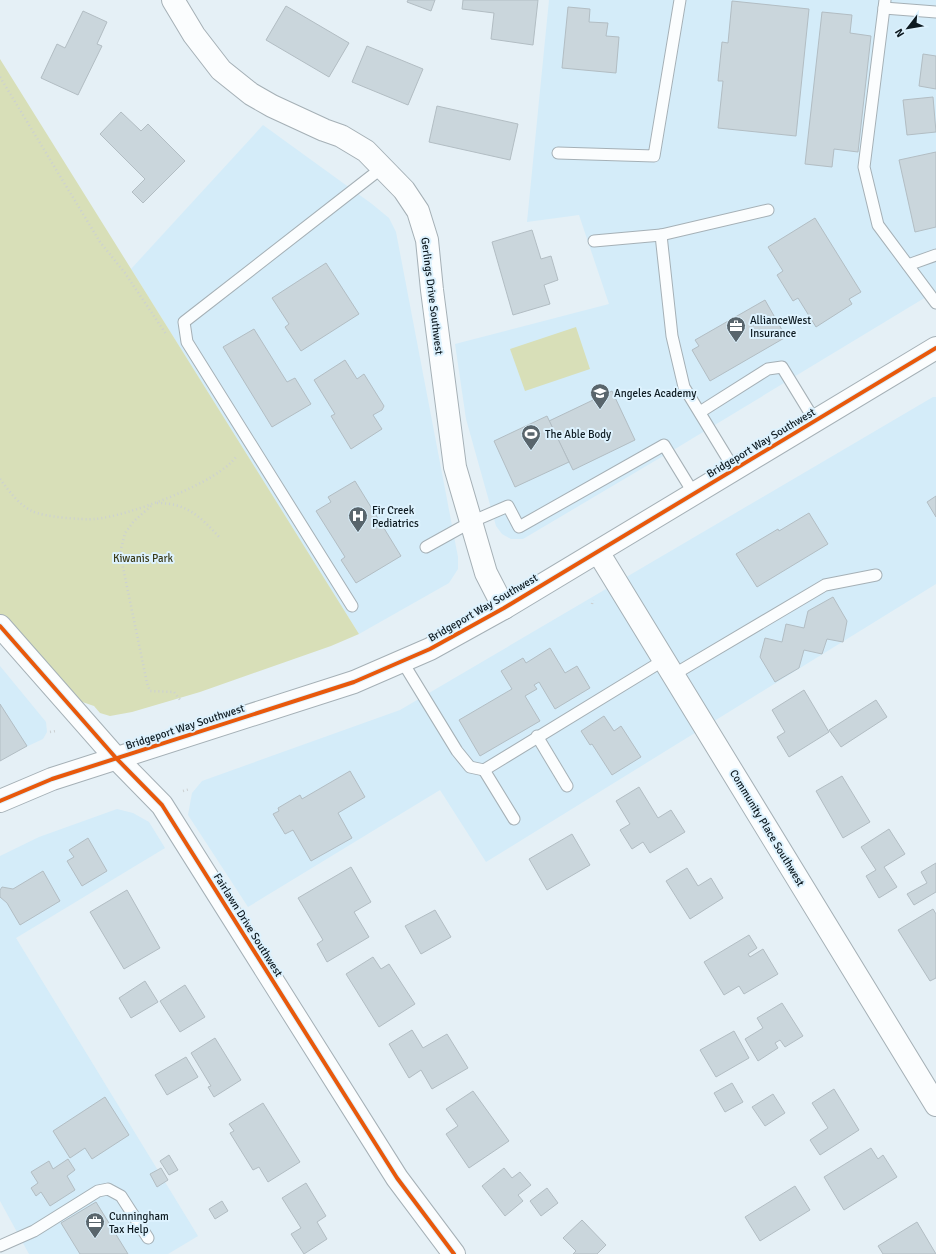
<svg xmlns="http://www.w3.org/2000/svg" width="936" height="1254" font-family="Signika,sans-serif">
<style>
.built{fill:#d4ecf9}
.green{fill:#d8dfb8}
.building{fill:#cad6dc;stroke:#b2bdc3}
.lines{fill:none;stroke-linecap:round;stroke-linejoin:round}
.service-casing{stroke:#a5b0b6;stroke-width:13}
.minor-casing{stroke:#a5b0b6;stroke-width:24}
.primary-casing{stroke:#a5b0b6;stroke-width:24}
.path{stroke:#ccd0d2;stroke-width:2.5;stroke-dasharray:1 3;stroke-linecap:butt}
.service{stroke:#fbfdfe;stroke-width:11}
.minor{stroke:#fbfdfe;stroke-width:22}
.primary{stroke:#fbfdfe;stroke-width:22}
.cycleway-casing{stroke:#ddf2fe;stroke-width:6}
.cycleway{stroke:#e8590c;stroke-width:4}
.labels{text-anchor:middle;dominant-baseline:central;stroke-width:4;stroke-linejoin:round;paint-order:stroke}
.street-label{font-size:11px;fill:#0d1a21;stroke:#ddf2fe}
.poi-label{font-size:11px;fill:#0d1a21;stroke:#ddf2fe;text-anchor:start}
.park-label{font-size:11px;fill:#3b3b19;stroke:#ddf2fe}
</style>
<rect width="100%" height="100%" fill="#e5f0f6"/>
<!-- built -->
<g class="built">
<path d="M 549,0 L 936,0 L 936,291 L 680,446 L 523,539 L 511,539 L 502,534 L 496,526 L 466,419 L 455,344 L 609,304 L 579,215 L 527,222 Z"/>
<path d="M 263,125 L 372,204 L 389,218 L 396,232 L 458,557 L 458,569 L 449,583 L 359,634 L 131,269 Z"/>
<path d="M 933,397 L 936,397 L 936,584 L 486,862 L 440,790 L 248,907 L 188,815 L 192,793 L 202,781 L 400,710 Z"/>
<path d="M 0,666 L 46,722 L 47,732 L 43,739 L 0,759 Z"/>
<path d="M 117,809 L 133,813 L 149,822 L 165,848 L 16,938 L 198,1236 L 168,1254 L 29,1254 L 0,1201 L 0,856 L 39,837 Z"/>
</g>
<!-- green -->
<g class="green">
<path d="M 0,59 L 359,634 L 331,646 L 200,692 L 132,712 L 110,716 L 100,713 L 94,706 L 62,695 L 0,626 Z"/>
<path d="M 576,327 L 590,369 L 525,391 L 510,349 Z"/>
</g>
<!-- building -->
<g class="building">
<path d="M 408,0 L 435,0 L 431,11 L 407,2 Z"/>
<path d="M 463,0 L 538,0 L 533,45 L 491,39 L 494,13 L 462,9 Z"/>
<path d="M 732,1 L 809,9 L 796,136 L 718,128 L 723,81 L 718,81 L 722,42 L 728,43 Z"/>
<path d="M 286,6 L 349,43 L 329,77 L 266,40 Z"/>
<path d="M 568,7 L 590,9 L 589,22 L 608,23 L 606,36 L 619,37 L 616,73 L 562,68 Z"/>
<path d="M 83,11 L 107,22 L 97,44 L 102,46 L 78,95 L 41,78 L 57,44 L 65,48 Z"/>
<path d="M 822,12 L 852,15 L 850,33 L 871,36 L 858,152 L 834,149 L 832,167 L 805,164 Z"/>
<path d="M 367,46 L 423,69 L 408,105 L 352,82 Z"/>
<path d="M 923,54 L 936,56 L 936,89 L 919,86 Z"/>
<path d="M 933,97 L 936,132 L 907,135 L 903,100 Z"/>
<path d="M 437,106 L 518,124 L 510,160 L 429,142 Z"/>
<path d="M 121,112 L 141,131 L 148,124 L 185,161 L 143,203 L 132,192 L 145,179 L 100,134 Z"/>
<path d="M 936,152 L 936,227 L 915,232 L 899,160 Z"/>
<path d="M 815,218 L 861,292 L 849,299 L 852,304 L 816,327 L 798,298 L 793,301 L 777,275 L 783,271 L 768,247 Z"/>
<path d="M 532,230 L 541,259 L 551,256 L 558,280 L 544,285 L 550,304 L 513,315 L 492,242 Z"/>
<path d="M 326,263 L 359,314 L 301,351 L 285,327 L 289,324 L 272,298 Z"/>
<path d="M 765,300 L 786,337 L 710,381 L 692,350 L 699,346 L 695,340 Z"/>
<path d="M 254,329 L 287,382 L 295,378 L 311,404 L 272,427 L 223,347 Z"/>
<path d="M 345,360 L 357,379 L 364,374 L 384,406 L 382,410 L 373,415 L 382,429 L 351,449 L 331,416 L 335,414 L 314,380 Z"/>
<path d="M 612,391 L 635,440 L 573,470 L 549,421 Z"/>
<path d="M 547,416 L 569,462 L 515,487 L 494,441 Z"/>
<path d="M 355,481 L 401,556 L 356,583 L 341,560 L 345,557 L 316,511 L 331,502 L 328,497 Z"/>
<path d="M 936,496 L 936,517 L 927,502 Z"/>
<path d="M 809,513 L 828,544 L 757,587 L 736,554 L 778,529 L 779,531 Z"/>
<path d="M 833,597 L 847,621 L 843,642 L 827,639 L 822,654 L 804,650 L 799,668 L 775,682 L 760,657 L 765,638 L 782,642 L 786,624 L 804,628 L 808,611 Z"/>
<path d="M 550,648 L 565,673 L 577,666 L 590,688 L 555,709 L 539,682 L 534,685 L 537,689 L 525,696 L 540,721 L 480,756 L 459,720 L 512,689 L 501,671 L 523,658 L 526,663 Z"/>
<path d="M 804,690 L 829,732 L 789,757 L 777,737 L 785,732 L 772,710 Z"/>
<path d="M 876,700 L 887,717 L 841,747 L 829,730 Z"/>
<path d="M 0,704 L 27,746 L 0,761 Z"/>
<path d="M 604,716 L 614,731 L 621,726 L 641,757 L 612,775 L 592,744 L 590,745 L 581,731 Z"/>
<path d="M 350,771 L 365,797 L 338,813 L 352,838 L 311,861 L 293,830 L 285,834 L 273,814 L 279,811 L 278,808 L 300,795 L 302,799 Z"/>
<path d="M 842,776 L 870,822 L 843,838 L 816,791 Z"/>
<path d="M 639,787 L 658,818 L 671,810 L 685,832 L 650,853 L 643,842 L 632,849 L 620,830 L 630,824 L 616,801 Z"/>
<path d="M 889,829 L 905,854 L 884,867 L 897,887 L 879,898 L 866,876 L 876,870 L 861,847 Z"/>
<path d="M 572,834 L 590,865 L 547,890 L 529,859 Z"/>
<path d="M 88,838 L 107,871 L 82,886 L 67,861 L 74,857 L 69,850 Z"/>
<path d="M 936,863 L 936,892 L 914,905 L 907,894 L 927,883 L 921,872 Z"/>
<path d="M 351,867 L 371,902 L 354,912 L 369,937 L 327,962 L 317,944 L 323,940 L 298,898 Z"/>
<path d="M 687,868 L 698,886 L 711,878 L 723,898 L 690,919 L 666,881 Z"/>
<path d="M 43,871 L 60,901 L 20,925 L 7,903 L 0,897 L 0,890 L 2,887 L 13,889 Z"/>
<path d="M 127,890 L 160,948 L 124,969 L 90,912 Z"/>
<path d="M 933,909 L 936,914 L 936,978 L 930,981 L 898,930 Z"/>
<path d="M 435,910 L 451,937 L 421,954 L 405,926 Z"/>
<path d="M 749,935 L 757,948 L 748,954 L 750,957 L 763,949 L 778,974 L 744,994 L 739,986 L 724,995 L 704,962 Z"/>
<path d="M 373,957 L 381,969 L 389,964 L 415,1004 L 379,1027 L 346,974 Z"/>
<path d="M 145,981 L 158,1002 L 131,1018 L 119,998 Z"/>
<path d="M 185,985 L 205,1017 L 180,1032 L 160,1001 Z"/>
<path d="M 782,1003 L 803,1036 L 785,1047 L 780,1040 L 775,1043 L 778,1048 L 758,1061 L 745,1039 L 763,1028 L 757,1018 Z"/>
<path d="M 412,1030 L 423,1048 L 447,1034 L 468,1068 L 432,1089 L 421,1070 L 409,1078 L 389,1044 Z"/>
<path d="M 734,1031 L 749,1058 L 716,1077 L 700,1050 Z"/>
<path d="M 215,1038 L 241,1080 L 214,1097 L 208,1087 L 211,1086 L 191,1053 Z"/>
<path d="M 186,1057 L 198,1077 L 167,1095 L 155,1075 Z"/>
<path d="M 732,1083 L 743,1102 L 725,1112 L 714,1093 Z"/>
<path d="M 834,1089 L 859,1130 L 820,1155 L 810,1140 L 828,1128 L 812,1103 Z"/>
<path d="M 473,1091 L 509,1141 L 469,1168 L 446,1134 L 458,1126 L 446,1109 Z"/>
<path d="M 773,1094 L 785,1113 L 765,1126 L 752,1107 Z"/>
<path d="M 105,1097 L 129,1135 L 92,1159 L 85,1148 L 70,1158 L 53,1131 Z"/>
<path d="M 263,1103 L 300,1162 L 268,1182 L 259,1167 L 253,1170 L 230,1133 L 234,1131 L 229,1124 Z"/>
<path d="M 871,1148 L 878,1159 L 883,1155 L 897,1177 L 844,1210 L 824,1177 Z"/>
<path d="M 169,1155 L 178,1170 L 169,1175 L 160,1161 Z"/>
<path d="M 68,1159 L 75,1170 L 67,1176 L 75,1190 L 50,1206 L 41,1192 L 36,1196 L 31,1188 L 38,1183 L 31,1172 L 49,1161 L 53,1169 Z"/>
<path d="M 161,1168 L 168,1180 L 157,1187 L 150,1174 Z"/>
<path d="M 504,1168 L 512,1178 L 520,1172 L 531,1185 L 518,1195 L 523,1201 L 505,1216 L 482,1186 Z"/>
<path d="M 306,1183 L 326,1216 L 317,1222 L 327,1239 L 304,1254 L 291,1234 L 301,1228 L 282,1198 Z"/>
<path d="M 795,1186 L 810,1210 L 760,1241 L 745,1217 Z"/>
<path d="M 547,1188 L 558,1203 L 541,1216 L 530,1201 Z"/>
<path d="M 222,1201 L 228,1211 L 215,1219 L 209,1209 Z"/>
<path d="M 96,1202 L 128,1254 L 80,1254 L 61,1223 Z"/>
<path d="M 582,1220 L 606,1245 L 597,1254 L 573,1254 L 576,1251 L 563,1238 Z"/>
<path d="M 917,1222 L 936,1254 L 883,1254 L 878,1246 Z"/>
</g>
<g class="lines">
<!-- service casing -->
<g class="service-casing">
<g id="service">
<path d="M 885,0 L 864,167 L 878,225 L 936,303"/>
<path d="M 884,8 L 936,12"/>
<path d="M 558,153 L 654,156 L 680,0"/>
<path d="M 594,241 L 661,235"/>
<path d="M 908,265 L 936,255"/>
<path d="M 700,412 L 768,369 L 782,367 L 815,421"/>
<path d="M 734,469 L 684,387 L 672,336 L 661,235 L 768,210"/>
<path d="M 426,547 L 471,522 L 508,506 L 519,527 L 664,445 L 694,494"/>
<path d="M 352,606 L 187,342 L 184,322 L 383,167"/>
<path d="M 402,661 L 457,751 L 470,767 L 484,770 L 664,660"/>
<path d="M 673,675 L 825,585 L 876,575"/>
<path d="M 537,736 L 567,786"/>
<path d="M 484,770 L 514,819"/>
<path d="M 0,1246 L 34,1231 L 98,1191 L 108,1189 L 121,1196 L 148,1238"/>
</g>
</g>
<!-- minor casing -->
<g class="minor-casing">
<g id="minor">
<path d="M 173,0 L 194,35 L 221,70 L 251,94 L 272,106 L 324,130 L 341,136 L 366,151 L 404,190 L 418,211 L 427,240 L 432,290 L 455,467 L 486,573 L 504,608"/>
<path d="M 598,552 L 936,1105"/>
<path d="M 0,626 L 116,758 L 162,805 L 397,1178 L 454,1254"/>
</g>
</g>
<!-- primary casing -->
<g class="primary-casing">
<path id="primary" d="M 0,801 L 52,779 L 354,682 L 430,649 L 504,608 L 936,348"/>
</g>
<!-- path -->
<g class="path">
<path d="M 0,77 L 100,242 L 125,273 L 166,334"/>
<path d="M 0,479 C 9,491 19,505 32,511 C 43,517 82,520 95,519 C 125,517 222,482 237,455"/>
<path d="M 157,503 C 187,503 201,517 220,538"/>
<path d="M 151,506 L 134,521 L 125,533 L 120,553 L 147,683 L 150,691 L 174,692 L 181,701"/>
<path d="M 592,604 L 593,600"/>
<path d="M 50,732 L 56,731"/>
<path d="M 183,791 L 190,789"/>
</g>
<!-- service -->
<use href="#service" class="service"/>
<!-- minor -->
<use href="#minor" class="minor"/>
<!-- primary -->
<use href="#primary" class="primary"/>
<!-- cycleway casing -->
<g class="cycleway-casing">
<g id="cycleway">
<path d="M 0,626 L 116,758 L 162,805 L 397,1178 L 454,1254"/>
<path d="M 0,801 L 52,779 L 354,682 L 430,649 L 504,608 L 936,348"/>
</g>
</g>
<!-- cycleway -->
<use href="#cycleway" class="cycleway"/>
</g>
<!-- icons -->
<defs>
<g id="office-pin" transform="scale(1)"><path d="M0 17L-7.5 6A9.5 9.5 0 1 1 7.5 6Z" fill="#59656c" stroke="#ddf2fe"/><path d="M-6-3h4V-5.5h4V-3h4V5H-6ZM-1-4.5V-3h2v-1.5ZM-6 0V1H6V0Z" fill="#fff"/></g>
<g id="school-pin" transform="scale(1)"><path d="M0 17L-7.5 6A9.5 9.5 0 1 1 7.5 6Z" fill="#59656c" stroke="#ddf2fe"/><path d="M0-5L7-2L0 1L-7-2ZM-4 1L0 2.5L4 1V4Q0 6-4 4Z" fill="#fff"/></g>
<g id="stadium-pin" transform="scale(1)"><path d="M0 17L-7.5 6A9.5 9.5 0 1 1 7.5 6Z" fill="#59656c" stroke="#ddf2fe"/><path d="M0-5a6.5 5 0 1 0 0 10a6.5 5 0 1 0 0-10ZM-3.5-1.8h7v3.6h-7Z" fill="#fff"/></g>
<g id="hospital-pin" transform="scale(1)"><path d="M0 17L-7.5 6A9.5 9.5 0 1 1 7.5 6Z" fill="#59656c" stroke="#ddf2fe"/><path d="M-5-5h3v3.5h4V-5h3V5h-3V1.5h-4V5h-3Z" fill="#fff"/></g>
</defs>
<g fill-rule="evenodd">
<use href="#office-pin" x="736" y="326"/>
<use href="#school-pin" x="600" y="393"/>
<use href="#stadium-pin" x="531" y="434"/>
<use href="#hospital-pin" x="358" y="516"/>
<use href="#office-pin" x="95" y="1222"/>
</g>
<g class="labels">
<!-- street labels -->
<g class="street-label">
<text transform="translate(432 296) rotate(83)">Gerlings Drive Southwest</text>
<text transform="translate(761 443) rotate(-31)">Bridgeport Way Southwest</text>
<text transform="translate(483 608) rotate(-30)">Bridgeport Way Southwest</text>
<text transform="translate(185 727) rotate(-18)">Bridgeport Way Southwest</text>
<text transform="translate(767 828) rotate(59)">Community Place Southwest</text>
<text transform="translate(248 925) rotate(58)">Fairlawn Drive Southwest</text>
</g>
<!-- poi labels -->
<g class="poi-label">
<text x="750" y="320">AllianceWest<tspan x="750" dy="13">Insurance</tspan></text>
<text x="614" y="393">Angeles Academy</text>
<text x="545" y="434">The Able Body</text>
<text x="372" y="510">Fir Creek<tspan x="372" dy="13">Pediatrics</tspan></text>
<text x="109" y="1216">Cunningham<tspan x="109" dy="13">Tax Help</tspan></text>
</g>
<!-- park labels -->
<g class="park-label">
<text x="143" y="558">Kiwanis Park</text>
</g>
</g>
<!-- north arrow -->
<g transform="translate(908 28) rotate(239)" stroke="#ddf2fe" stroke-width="3" paint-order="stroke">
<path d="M0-3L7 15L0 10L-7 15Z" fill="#0d1a21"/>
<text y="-6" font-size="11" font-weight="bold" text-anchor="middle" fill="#0d1a21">N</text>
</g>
</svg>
